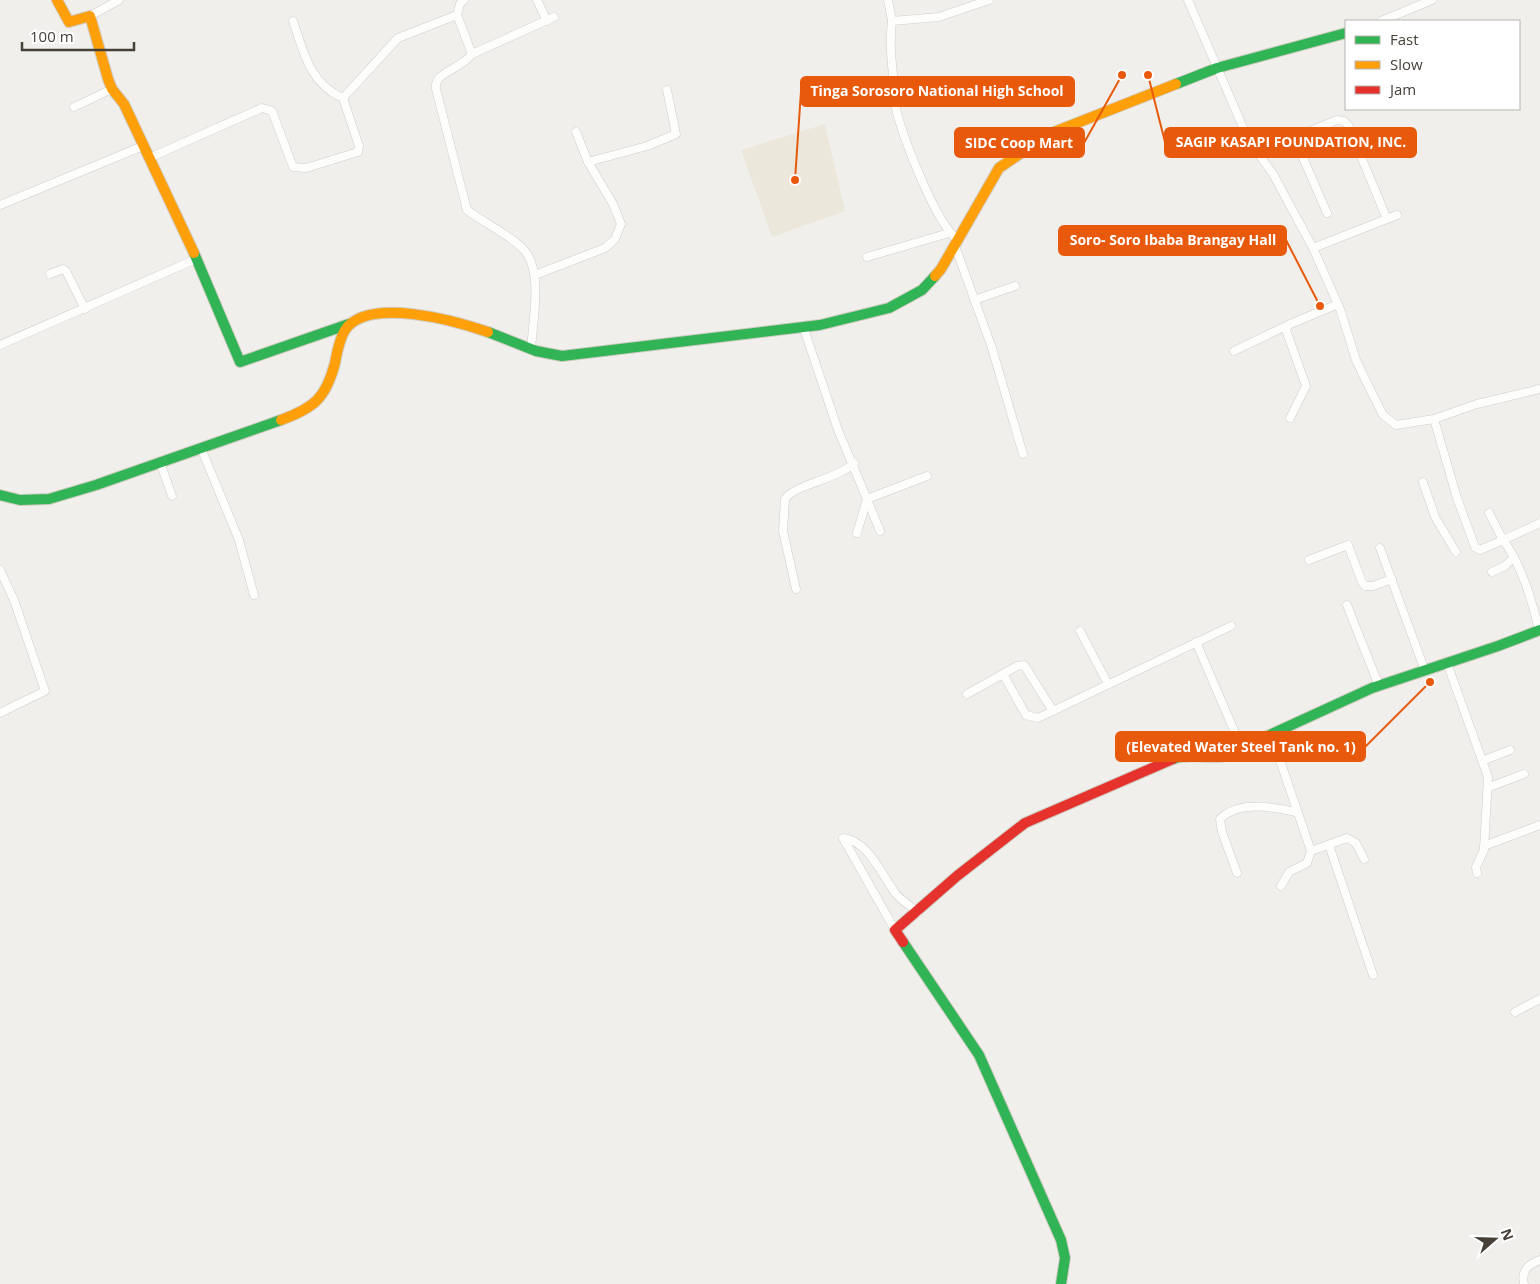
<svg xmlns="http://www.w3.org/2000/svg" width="1540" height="1284" font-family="'Open Sans',sans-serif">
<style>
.education{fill:#ebe7db}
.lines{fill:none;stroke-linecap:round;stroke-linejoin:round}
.street-casing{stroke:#cfcdc9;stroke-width:9}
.fast-casing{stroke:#d0ccc2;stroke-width:12}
.slow-casing{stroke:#d0ccc2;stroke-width:12}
.jam-casing{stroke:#d0ccc2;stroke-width:12}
.street{stroke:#fdfdfc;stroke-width:8}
.fast{stroke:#30b455;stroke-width:10}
.slow{stroke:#ff9f0a;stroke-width:10}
.jam{stroke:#e5322d;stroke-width:10}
.leader{fill:none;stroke:#e8590c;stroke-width:2}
.callout-dot{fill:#e8590c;stroke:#fff;stroke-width:2}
.callout{fill:#e8590c;stroke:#e8590c;stroke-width:2}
.callout-label{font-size:14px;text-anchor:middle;font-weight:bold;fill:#fff}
</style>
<rect width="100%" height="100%" fill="#f1efeb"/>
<!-- education -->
<path class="education" d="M 825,124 L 845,211 L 772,237 L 741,150 Z"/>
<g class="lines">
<!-- street casing -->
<g class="street-casing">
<g id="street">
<path d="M 537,0 L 547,21"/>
<path d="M 888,0 L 892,21"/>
<path d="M 1188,0 L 1248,139 L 1273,174 L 1313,248 L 1340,309 L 1356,360 L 1366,381 L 1383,415 L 1396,425 L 1434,419 L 1457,498 L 1475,547 L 1480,550 L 1503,540 C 1522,565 1532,600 1539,630"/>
<path d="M 457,15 L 460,4 L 464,0"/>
<path d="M 90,16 L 119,0"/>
<path d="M 1381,21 L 1432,0"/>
<path d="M 472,54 L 554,17"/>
<path d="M 343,98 L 398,38 L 457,15 L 472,54 C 460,70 433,72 436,89 L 467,210 C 485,224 508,233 524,250 C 543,270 533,322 531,348"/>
<path d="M 74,107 L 112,89"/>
<path d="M 576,132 L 588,162"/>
<path d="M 1294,137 L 1327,213"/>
<path d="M 1256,153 L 1337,120 L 1344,121 L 1348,125 L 1387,219"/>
<path d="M 149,158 L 262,108 L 272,111 L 293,167 L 306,168 L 358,152 L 359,146 L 343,98 C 310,84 304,53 293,21"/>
<path d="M 0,205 L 143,146"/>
<path d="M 957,239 C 935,222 903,137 896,109 C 894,101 895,93 894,86 C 892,63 889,44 892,21 L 939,17 L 989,0"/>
<path d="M 955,246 L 992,348 L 1023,454"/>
<path d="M 1313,248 L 1397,215"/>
<path d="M 867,257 L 949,233"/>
<path d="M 50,274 L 63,269 L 66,271 L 85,309"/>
<path d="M 535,275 L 605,248 L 615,239 L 621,224 L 613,204 L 588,162 L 647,146 L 676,134 L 667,90"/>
<path d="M 974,300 L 1015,286"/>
<path d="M 803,326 L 838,430 L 867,499 L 857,533"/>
<path d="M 0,345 L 196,259"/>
<path d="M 1234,351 L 1288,325"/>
<path d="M 1290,418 L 1306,386 L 1286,330 L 1288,325 L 1338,304"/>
<path d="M 1434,419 L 1477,404 L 1540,389"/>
<path d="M 201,448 L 239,540 L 254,595"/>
<path d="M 160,462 L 172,496"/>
<path d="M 1423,482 L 1435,517 L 1456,552"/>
<path d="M 1489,513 L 1503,540 L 1540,523"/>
<path d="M 880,531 L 867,499 L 927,476"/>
<path d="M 1380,548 L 1425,671"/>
<path d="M 1309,560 L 1348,545 L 1362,582 L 1365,586 L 1373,586 L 1392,579"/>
<path d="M 0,570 L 14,600 L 45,691 L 0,713"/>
<path d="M 1492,572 L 1505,566 L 1514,557"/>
<path d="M 796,589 L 783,531 L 785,499 C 795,484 836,480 854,463"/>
<path d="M 1347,605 L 1379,686"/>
<path d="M 1080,631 L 1108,684"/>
<path d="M 1196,642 L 1242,749"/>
<path d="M 1447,663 L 1488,777 L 1484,850 L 1476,867 L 1477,873"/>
<path d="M 1003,674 L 1017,666 L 1024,665 L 1053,711"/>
<path d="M 967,694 L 1003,674 L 1026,715 L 1038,718 L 1231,626"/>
<path d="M 1271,734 L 1311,851 L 1307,863 L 1289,872 L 1281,886"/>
<path d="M 1482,761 L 1510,750"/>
<path d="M 1489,787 L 1524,774"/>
<path d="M 1329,845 L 1373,975"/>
<path d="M 1484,846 L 1540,825"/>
<path d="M 1311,851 L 1347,838 L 1356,843 L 1364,859"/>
<path d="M 1237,873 L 1222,832 L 1220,819 C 1239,800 1273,807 1296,812"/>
<path d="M 895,930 L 843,838 C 868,840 883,877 896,894 C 902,901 910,906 918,912"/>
<path d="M 1515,1012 L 1540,999"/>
<path d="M 1524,1284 C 1521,1270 1528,1265 1540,1260"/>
</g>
</g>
<!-- fast casing -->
<g class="fast-casing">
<g id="fast">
<path d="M 1176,84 L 1217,68 L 1346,33"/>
<path d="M 194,253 L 240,362 L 349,324"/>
<path d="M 488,332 L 536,351 L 562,356 L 820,325 L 889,308 L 922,290 L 935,276"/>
<path d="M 0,495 L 20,500 L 49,499 L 96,485 L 281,420"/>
<path d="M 1173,759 C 1188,753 1207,759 1224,756 L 1372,688 L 1498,646 L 1540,630"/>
<path d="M 903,942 L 979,1055 L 1061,1240 L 1065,1258 L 1061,1284"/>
</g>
</g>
<!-- slow casing -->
<g class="slow-casing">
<g id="slow">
<path d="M 57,0 L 69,22 L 90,16 L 108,79 L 112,89 L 124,104 L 194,253"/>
<path d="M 935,276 L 941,269 L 999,168 L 1049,134 L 1176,84"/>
<path d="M 281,420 C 314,408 326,398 335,363 C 337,352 339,340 345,330 C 368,296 456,321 488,332"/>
</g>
</g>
<!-- jam casing -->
<g class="jam-casing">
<path id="jam" d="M 903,942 L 895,930 L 957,876 L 1025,823 L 1173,759"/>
</g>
<!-- street -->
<use href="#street" class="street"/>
<!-- fast -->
<use href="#fast" class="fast"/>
<!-- slow -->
<use href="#slow" class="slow"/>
<!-- jam -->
<use href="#jam" class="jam"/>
</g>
<!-- callouts -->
<path class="leader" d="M795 180L801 91M1148 75L1165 142M1122 75L1084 143M1320 306L1286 240M1430 682L1365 747"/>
<g class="callout-dot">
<circle cx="795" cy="180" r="5"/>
<circle cx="1148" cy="75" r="5"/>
<circle cx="1122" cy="75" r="5"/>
<circle cx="1320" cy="306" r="5"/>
<circle cx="1430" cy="682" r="5"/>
</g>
<g class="callout">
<rect x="801" y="77" width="273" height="29" rx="5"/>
<rect x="1165" y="128" width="251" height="29" rx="5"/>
<rect x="955" y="128" width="129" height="29" rx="5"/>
<rect x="1059" y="226" width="227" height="29" rx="5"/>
<rect x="1116" y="732" width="249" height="29" rx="5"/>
</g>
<g class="callout-label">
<text x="937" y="96">Tinga Sorosoro National High School</text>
<text x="1291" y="147">SAGIP KASAPI FOUNDATION, INC.</text>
<text x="1019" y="148">SIDC Coop Mart</text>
<text x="1173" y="245">Soro- Soro Ibaba Brangay Hall</text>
<text x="1241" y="752">(Elevated Water Steel Tank no. 1)</text>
</g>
<!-- legend -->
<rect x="1345" y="20" width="175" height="90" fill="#ffffff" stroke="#b5b3af"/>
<rect x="1355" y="36" width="25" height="8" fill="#30b455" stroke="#b5b3af"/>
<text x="1390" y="45" font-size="15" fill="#464038">Fast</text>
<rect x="1355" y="61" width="25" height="8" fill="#ff9f0a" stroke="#b5b3af"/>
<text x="1390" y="70" font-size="15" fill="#464038">Slow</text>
<rect x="1355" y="86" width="25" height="8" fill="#e5322d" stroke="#b5b3af"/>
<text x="1390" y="95" font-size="15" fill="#464038">Jam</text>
<!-- north arrow -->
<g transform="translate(1495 1239) rotate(70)" stroke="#ffffff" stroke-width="4" paint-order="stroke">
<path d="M0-4L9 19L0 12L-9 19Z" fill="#464038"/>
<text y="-8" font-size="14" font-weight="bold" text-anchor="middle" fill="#464038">N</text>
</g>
<!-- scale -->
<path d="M22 42v8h112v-8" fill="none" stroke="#464038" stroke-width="2.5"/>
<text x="30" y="42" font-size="15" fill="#464038" stroke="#ffffff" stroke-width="4" paint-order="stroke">100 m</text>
</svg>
